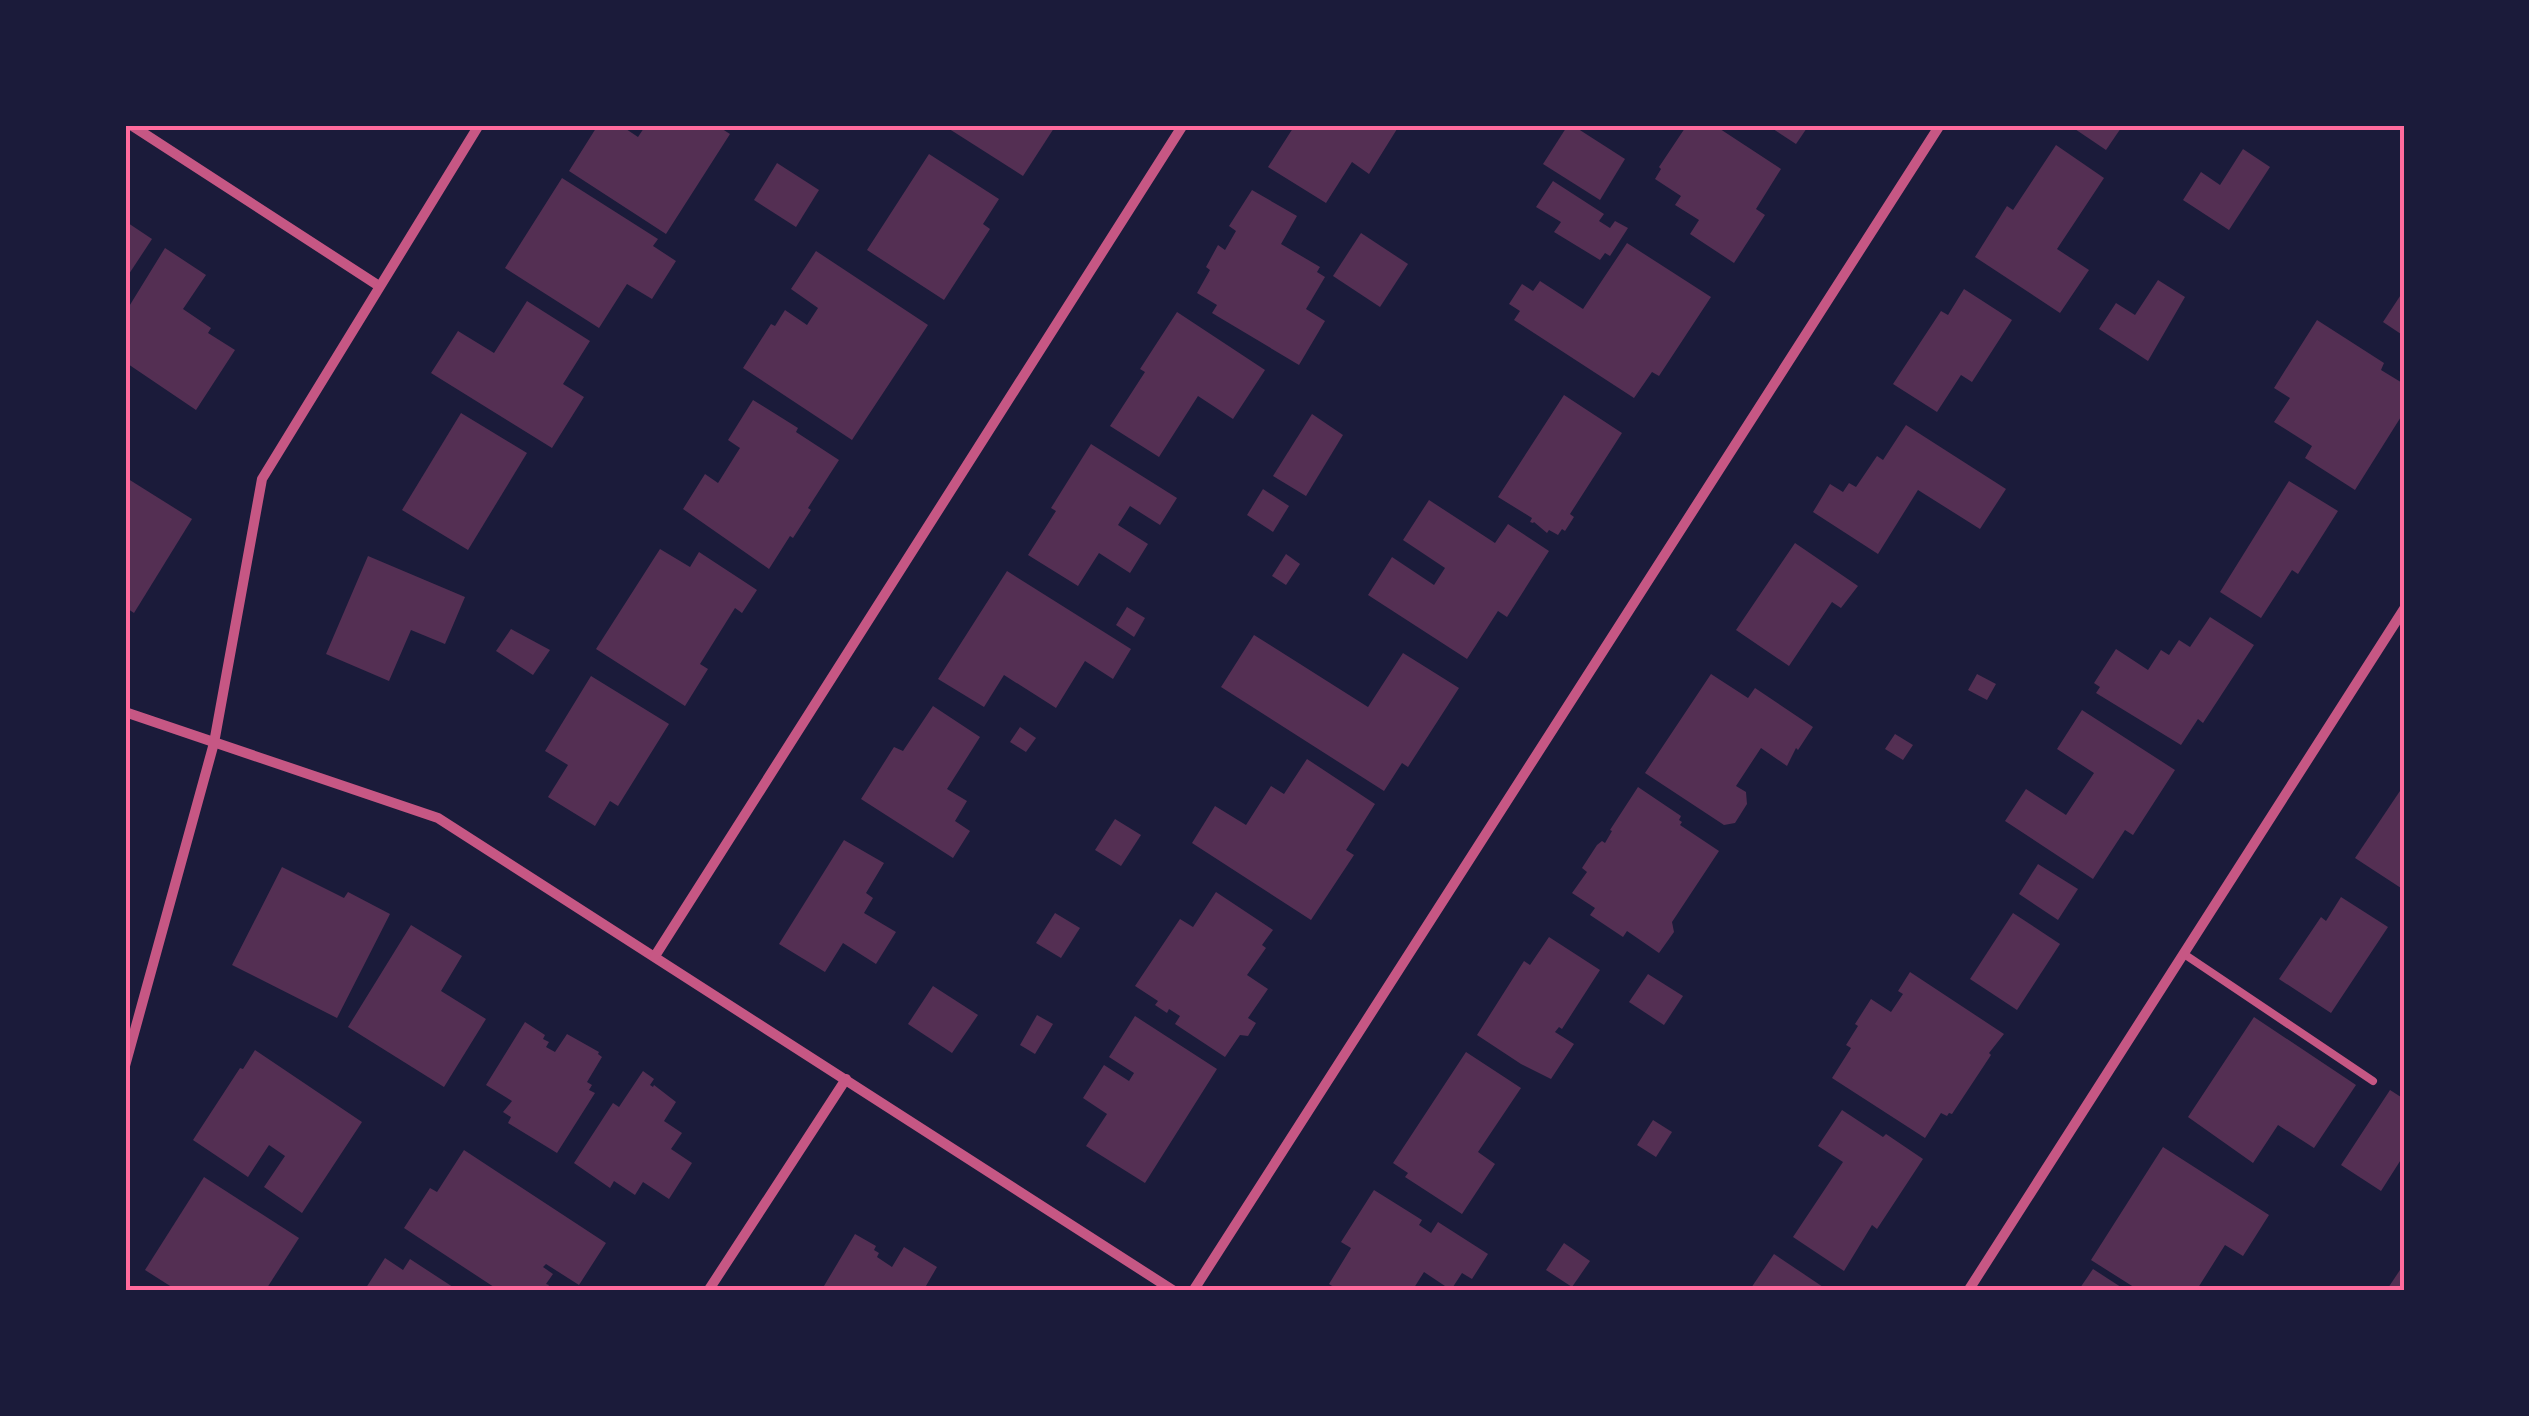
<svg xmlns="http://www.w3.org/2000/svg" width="2529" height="1416" font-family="Georgia,serif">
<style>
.building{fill:#542f53}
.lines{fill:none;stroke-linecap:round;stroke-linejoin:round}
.service{stroke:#c65784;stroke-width:8}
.minor{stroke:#c65784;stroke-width:10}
.neatline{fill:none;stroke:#ff6b9d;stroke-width:4}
</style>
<rect width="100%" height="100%" fill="#1b1b3a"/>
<!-- building -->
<g class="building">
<path d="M 598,125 L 620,125 L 638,137 L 646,125 L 716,125 L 730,134 L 666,234 L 569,171 Z"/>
<path d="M 943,125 L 1056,125 L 1023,176 Z"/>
<path d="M 1295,125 L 1391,125 L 1397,129 L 1369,174 L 1352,162 L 1326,203 L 1268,167 Z"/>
<path d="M 1568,125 L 1572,125 L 1625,159 L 1600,200 L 1543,164 Z"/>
<path d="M 1687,125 L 1714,125 L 1781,169 L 1756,209 L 1765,215 L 1734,263 L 1690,234 L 1699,220 L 1675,205 L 1681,196 L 1655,179 L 1661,169 L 1659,167 Z"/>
<path d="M 1767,125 L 1809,125 L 1796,144 Z"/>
<path d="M 2069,125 L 2123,125 L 2106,150 Z"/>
<path d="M 2056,145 L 2104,178 L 2057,249 L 2089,270 L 2060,313 L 1975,257 L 2007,206 L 2013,210 Z"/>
<path d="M 2243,149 L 2270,167 L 2229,230 L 2183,200 L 2201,172 L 2220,185 Z"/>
<path d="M 929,154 L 999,199 L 983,224 L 990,229 L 944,300 L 867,250 Z"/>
<path d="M 777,163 L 819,190 L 796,227 L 754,200 Z"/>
<path d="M 562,178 L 658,239 L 653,246 L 676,261 L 652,299 L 627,284 L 599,328 L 505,268 Z"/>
<path d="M 1553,181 L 1604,214 L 1599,221 L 1610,228 L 1615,221 L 1628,228 L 1610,256 L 1605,253 L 1600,260 L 1554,232 L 1561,222 L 1536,207 Z"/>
<path d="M 1252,190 L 1297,216 L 1281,244 L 1320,267 L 1317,272 L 1325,277 L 1306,309 L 1325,321 L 1299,365 L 1212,313 L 1217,305 L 1197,293 L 1210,270 L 1206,267 L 1218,245 L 1225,250 L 1236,231 L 1229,226 Z"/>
<path d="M 125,221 L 152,239 L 125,280 Z"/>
<path d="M 1361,233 L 1408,264 L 1380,307 L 1333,276 Z"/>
<path d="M 1627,243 L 1711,297 L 1659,376 L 1652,372 L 1634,398 L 1514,320 L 1520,311 L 1509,304 L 1522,284 L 1533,291 L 1540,281 L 1583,309 Z"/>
<path d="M 165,248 L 206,275 L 183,309 L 211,328 L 208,333 L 235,350 L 196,410 L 125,362 L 125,313 Z"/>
<path d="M 816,251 L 928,325 L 852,440 L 743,368 L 771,324 L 775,326 L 785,310 L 807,325 L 818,308 L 791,289 Z"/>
<path d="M 2158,280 L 2185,297 L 2148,361 L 2099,329 L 2116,303 L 2135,315 Z"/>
<path d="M 1964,289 L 2012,320 L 1972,382 L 1961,375 L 1937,412 L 1893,384 L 1941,311 L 1948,315 Z"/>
<path d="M 2404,290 L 2404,336 L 2383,322 Z"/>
<path d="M 527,301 L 590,341 L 563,384 L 584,397 L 552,448 L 431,373 L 458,331 L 494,353 Z"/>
<path d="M 1177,312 L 1265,370 L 1233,419 L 1198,396 L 1159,457 L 1110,426 L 1145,372 L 1140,369 Z"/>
<path d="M 2317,320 L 2384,363 L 2381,370 L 2404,384 L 2404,412 L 2355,490 L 2305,458 L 2312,446 L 2274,422 L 2290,398 L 2274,388 Z"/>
<path d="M 1564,395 L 1622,433 L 1570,514 L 1574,517 L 1565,531 L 1562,529 L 1558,535 L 1549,530 L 1547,533 L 1534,522 L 1533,523 L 1530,522 L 1532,518 L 1498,497 Z"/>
<path d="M 753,400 L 798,428 L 796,432 L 839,460 L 808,508 L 811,510 L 793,538 L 790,536 L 769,569 L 683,509 L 705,474 L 718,483 L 740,448 L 728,440 Z"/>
<path d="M 461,413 L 527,453 L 468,550 L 402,510 Z"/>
<path d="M 1312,414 L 1343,435 L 1306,496 L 1273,476 Z"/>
<path d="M 1906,425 L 2006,489 L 1980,529 L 1918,490 L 1878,554 L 1813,512 L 1830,484 L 1843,492 L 1849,483 L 1856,487 L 1877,456 L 1883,460 Z"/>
<path d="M 1091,444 L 1177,498 L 1160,525 L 1130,506 L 1118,525 L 1148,544 L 1130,573 L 1099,553 L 1078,586 L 1028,555 L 1056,511 L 1051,508 Z"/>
<path d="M 125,477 L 192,519 L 134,613 L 125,607 Z"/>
<path d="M 2289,481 L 2338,511 L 2298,574 L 2292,570 L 2261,618 L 2220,592 Z"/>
<path d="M 1263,489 L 1289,506 L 1273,532 L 1247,515 Z"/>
<path d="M 1429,500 L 1495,543 L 1508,524 L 1549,551 L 1507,617 L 1498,611 L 1467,659 L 1368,595 L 1392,557 L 1434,585 L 1445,568 L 1403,540 Z"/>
<path d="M 1795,543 L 1858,586 L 1841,608 L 1832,602 L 1789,666 L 1736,630 Z"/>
<path d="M 660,549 L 690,567 L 699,552 L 757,590 L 742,613 L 735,608 L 700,664 L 708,669 L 685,706 L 596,649 Z"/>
<path d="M 1286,554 L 1300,564 L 1286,585 L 1272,576 Z"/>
<path d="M 368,556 L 465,597 L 445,644 L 411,630 L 389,681 L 326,654 Z"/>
<path d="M 1007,571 L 1131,649 L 1113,679 L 1085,661 L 1056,708 L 1004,675 L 984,707 L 938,679 Z"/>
<path d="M 1127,607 L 1145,618 L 1134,637 L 1116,625 Z"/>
<path d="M 2210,617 L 2254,645 L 2203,723 L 2198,719 L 2181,745 L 2096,693 L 2100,687 L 2094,683 L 2116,649 L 2148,670 L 2161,650 L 2169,655 L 2179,640 L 2190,647 Z"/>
<path d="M 511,629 L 550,650 L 533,675 L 496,651 Z"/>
<path d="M 1254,635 L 1368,707 L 1403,653 L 1459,688 L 1408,767 L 1402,763 L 1384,791 L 1221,687 Z"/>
<path d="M 1711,674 L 1748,698 L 1755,688 L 1813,727 L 1798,750 L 1796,748 L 1787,766 L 1761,748 L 1736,786 L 1746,792 L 1747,804 L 1735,823 L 1724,825 L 1645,773 Z"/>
<path d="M 1977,674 L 1996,684 L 1987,700 L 1968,690 Z"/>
<path d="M 591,676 L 669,724 L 618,806 L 610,801 L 595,826 L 548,797 L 568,765 L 545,751 Z"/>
<path d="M 933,706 L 980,737 L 947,789 L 967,801 L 955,821 L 970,831 L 953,858 L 861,799 L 894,747 L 903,751 Z"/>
<path d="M 2082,710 L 2175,770 L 2133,835 L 2125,830 L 2093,879 L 2005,821 L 2026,789 L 2066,815 L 2094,773 L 2057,749 Z"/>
<path d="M 1020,727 L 1036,738 L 1026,752 L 1010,742 Z"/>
<path d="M 1895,734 L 1913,745 L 1903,760 L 1885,749 Z"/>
<path d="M 1307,759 L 1375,804 L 1346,850 L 1354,855 L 1311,920 L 1192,843 L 1215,806 L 1246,825 L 1271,786 L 1284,794 Z"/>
<path d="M 2404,785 L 2404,890 L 2355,858 Z"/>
<path d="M 1638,787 L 1681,816 L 1679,820 L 1682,822 L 1680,825 L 1719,851 L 1672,922 L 1674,932 L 1659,953 L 1627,931 L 1623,937 L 1590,915 L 1595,908 L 1572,893 L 1587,872 L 1582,868 L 1597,845 L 1602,841 L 1605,843 L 1612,831 L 1610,830 Z"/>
<path d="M 1115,819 L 1141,835 L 1121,866 L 1095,850 Z"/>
<path d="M 844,840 L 884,863 L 866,893 L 873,898 L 864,913 L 896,932 L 876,964 L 843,943 L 825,972 L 779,944 Z"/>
<path d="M 2038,864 L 2078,889 L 2058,920 L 2019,894 Z"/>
<path d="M 282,867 L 344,898 L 348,892 L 390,914 L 337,1018 L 232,965 Z"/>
<path d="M 1216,892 L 1273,930 L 1262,945 L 1266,948 L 1247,975 L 1268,989 L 1248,1018 L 1256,1023 L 1248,1036 L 1240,1035 L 1225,1057 L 1175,1024 L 1180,1016 L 1169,1009 L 1167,1013 L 1155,1005 L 1158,1001 L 1135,986 L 1180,919 L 1193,927 Z"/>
<path d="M 2341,897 L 2388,927 L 2331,1013 L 2279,979 L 2321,917 L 2326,921 Z"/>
<path d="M 1055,913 L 1080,928 L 1061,958 L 1036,943 Z"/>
<path d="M 2013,913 L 2060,944 L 2017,1010 L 1970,979 Z"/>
<path d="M 411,925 L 462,956 L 441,991 L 486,1019 L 444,1087 L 348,1027 Z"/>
<path d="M 1549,937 L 1600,970 L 1562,1029 L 1559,1027 L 1555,1032 L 1574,1044 L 1551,1079 L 1521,1064 L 1477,1035 L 1524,961 L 1530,965 Z"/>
<path d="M 1910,972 L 2004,1034 L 1989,1053 L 1991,1055 L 1952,1114 L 1949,1113 L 1947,1116 L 1941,1113 L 1925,1138 L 1832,1078 L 1851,1048 L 1846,1045 L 1858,1026 L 1855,1024 L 1871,999 L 1891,1012 L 1903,994 L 1898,991 Z"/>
<path d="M 1648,974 L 1683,996 L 1664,1025 L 1629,1002 Z"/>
<path d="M 933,986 L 978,1015 L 952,1053 L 908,1024 Z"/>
<path d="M 1037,1015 L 1053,1024 L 1035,1054 L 1020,1045 Z"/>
<path d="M 1135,1016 L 1217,1069 L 1145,1183 L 1086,1146 L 1107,1114 L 1083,1098 L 1104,1065 L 1129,1081 L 1134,1073 L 1109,1057 Z"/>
<path d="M 2254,1017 L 2356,1085 L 2314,1148 L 2278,1125 L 2253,1163 L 2188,1117 Z"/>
<path d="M 525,1022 L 545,1035 L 543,1039 L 549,1042 L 546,1047 L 555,1052 L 567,1034 L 599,1052 L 598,1054 L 602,1057 L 587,1082 L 592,1085 L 589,1090 L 595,1093 L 557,1153 L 508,1123 L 511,1117 L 503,1112 L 512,1101 L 486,1085 Z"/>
<path d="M 255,1050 L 362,1122 L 302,1213 L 264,1187 L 285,1156 L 269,1145 L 248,1177 L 193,1140 L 240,1068 L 243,1069 Z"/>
<path d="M 1466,1052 L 1521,1088 L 1478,1152 L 1495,1164 L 1462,1214 L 1405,1177 L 1408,1173 L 1393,1163 Z"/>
<path d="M 643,1071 L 654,1079 L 650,1085 L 653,1087 L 654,1085 L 676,1102 L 664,1121 L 682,1133 L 671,1149 L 692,1163 L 669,1199 L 643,1182 L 635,1195 L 614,1181 L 610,1188 L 574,1163 L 613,1103 L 619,1107 Z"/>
<path d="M 2390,1090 L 2404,1099 L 2404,1159 L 2402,1158 L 2381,1191 L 2341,1165 Z"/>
<path d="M 1842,1110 L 1883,1137 L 1886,1134 L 1923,1159 L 1877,1229 L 1872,1225 L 1844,1271 L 1793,1237 L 1843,1162 L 1818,1146 Z"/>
<path d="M 1653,1120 L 1672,1132 L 1656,1157 L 1637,1145 Z"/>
<path d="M 2163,1147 L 2269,1215 L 2243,1256 L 2225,1245 L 2196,1291 L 2140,1291 L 2091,1260 Z"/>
<path d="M 464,1150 L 606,1243 L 579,1285 L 546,1264 L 543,1267 L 553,1274 L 546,1284 L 549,1285 L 545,1291 L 500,1291 L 404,1228 L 430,1188 L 437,1192 Z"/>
<path d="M 204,1177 L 299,1238 L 265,1291 L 178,1291 L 145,1270 Z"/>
<path d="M 1374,1190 L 1422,1220 L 1419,1225 L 1431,1233 L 1438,1222 L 1488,1254 L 1472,1279 L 1462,1273 L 1451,1290 L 1424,1272 L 1412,1291 L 1340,1291 L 1329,1284 L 1351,1248 L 1341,1242 Z"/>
<path d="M 855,1234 L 876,1246 L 874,1250 L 879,1253 L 877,1257 L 892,1267 L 904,1247 L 937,1267 L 923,1291 L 821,1291 Z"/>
<path d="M 1564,1243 L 1590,1261 L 1572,1287 L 1546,1270 Z"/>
<path d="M 1774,1254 L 1829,1291 L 1749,1291 Z"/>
<path d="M 385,1258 L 403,1270 L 410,1259 L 459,1291 L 364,1291 Z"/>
<path d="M 2404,1264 L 2404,1291 L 2386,1291 Z"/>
<path d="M 2093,1269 L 2127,1291 L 2078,1291 Z"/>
</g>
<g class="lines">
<!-- service -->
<path class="service" d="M 2184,954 L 2373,1081"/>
<!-- minor -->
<g class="minor">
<path d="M 131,125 L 379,286"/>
<path d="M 125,712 L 438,818 L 1174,1291"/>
<path d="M 655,956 L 1183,125"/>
<path d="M 125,1066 L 214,743 L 262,479 L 479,125"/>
<path d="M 708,1291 L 846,1079"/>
<path d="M 1193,1291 L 1940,125"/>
<path d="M 1968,1291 L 2404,609"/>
</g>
</g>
<!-- border -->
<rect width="2529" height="1416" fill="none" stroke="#1b1b3a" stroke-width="255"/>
<rect x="128" y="128" width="2274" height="1160" class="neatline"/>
</svg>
